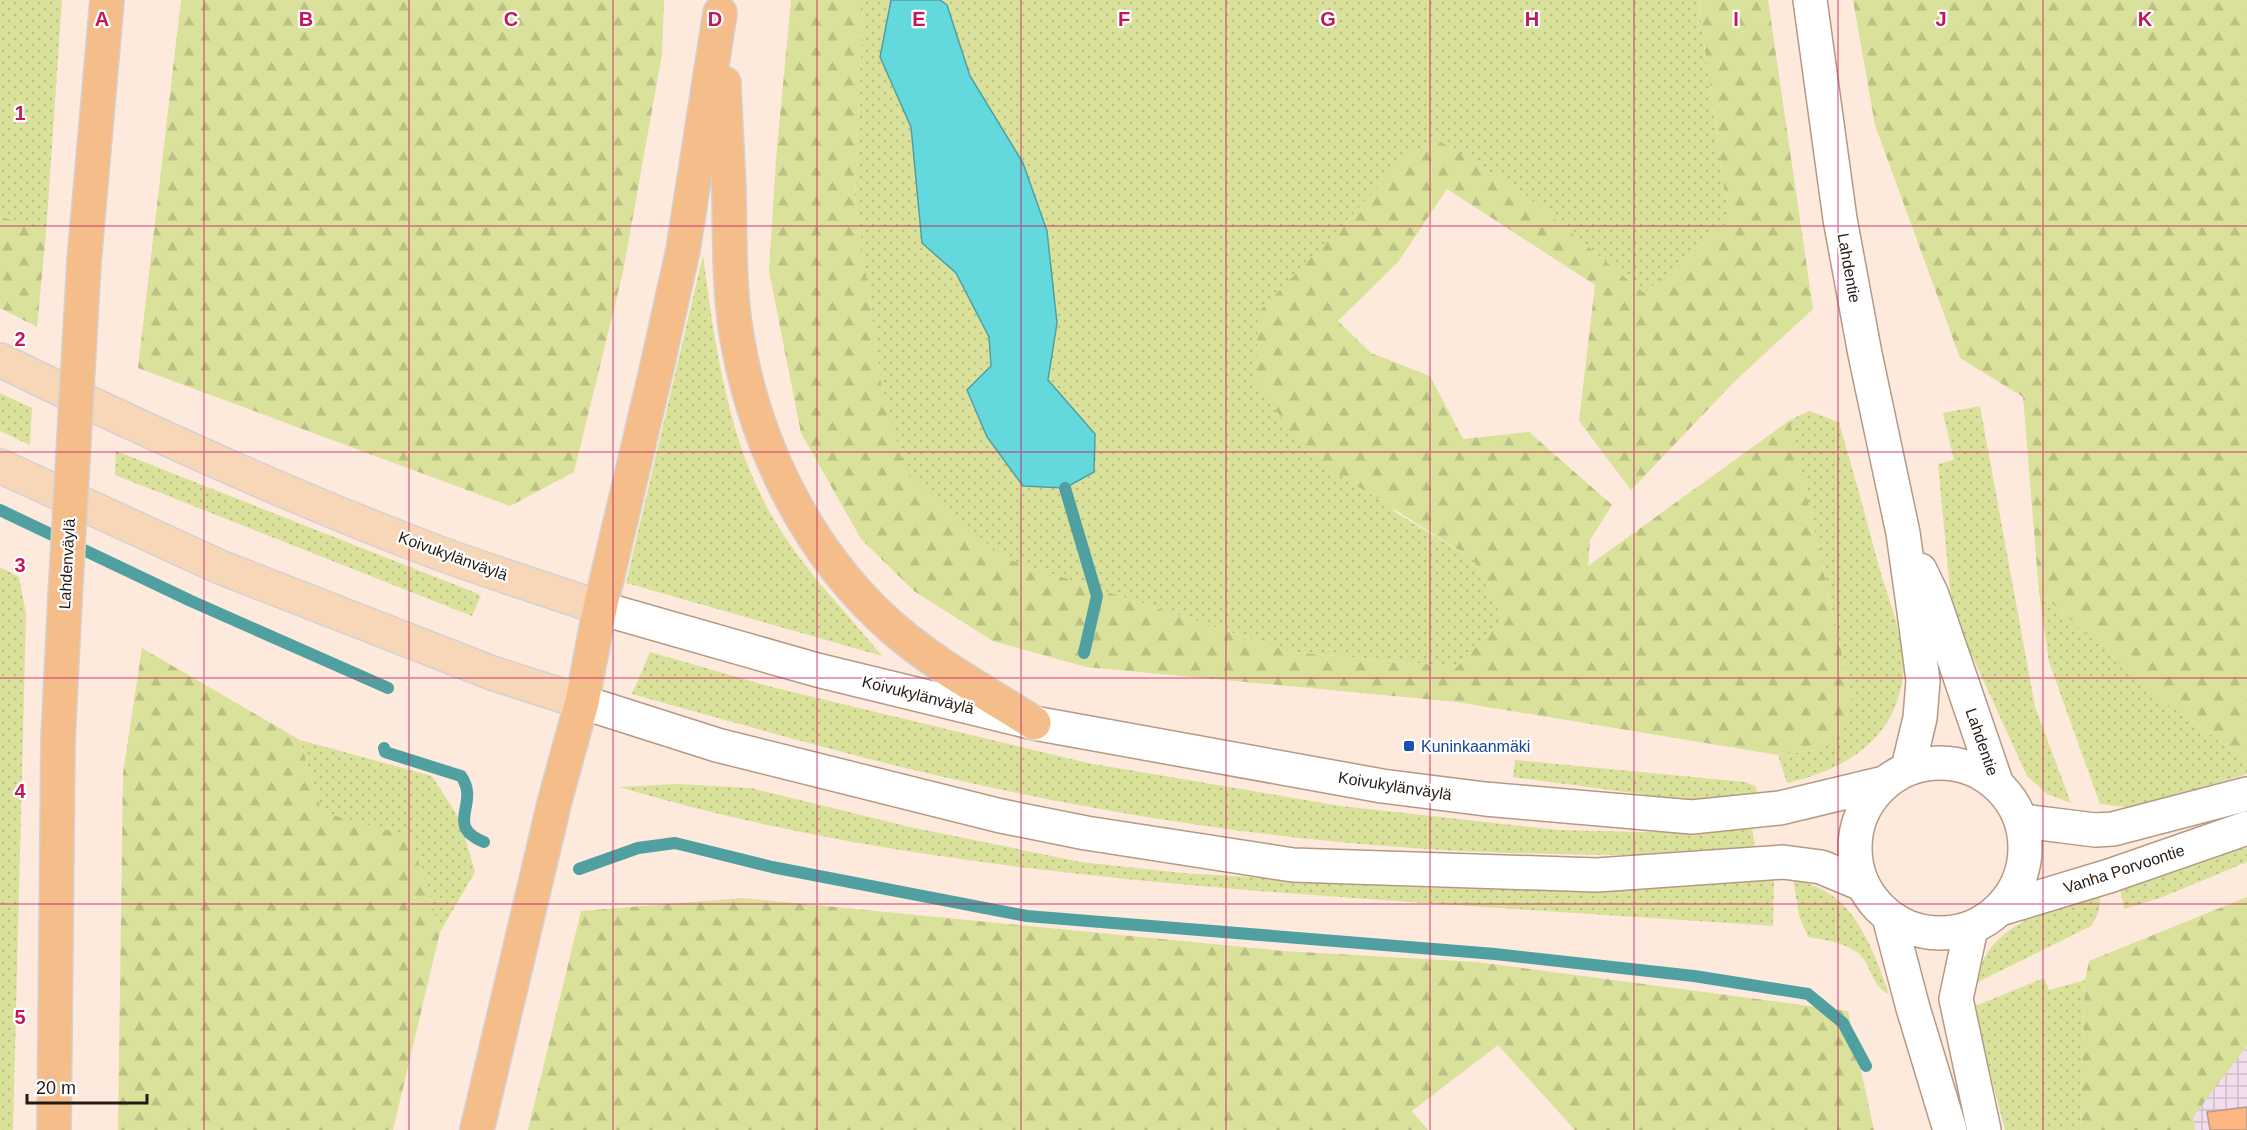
<svg xmlns="http://www.w3.org/2000/svg" width="2247" height="1130" font-family="Arial,sans-serif">
<style>
.industrial{fill:url(#industrial-grid)}
.grass{fill:url(#grass-dots)}
.forest{fill:url(#forest-firs)}
.water{fill:#63d9dd;stroke:#51a0a1;stroke-width:1.5}
.lines{fill:none;stroke-linecap:round;stroke-linejoin:round}
.stream{stroke:#51a0a1;stroke-width:12}
.building{fill:#fdb583;stroke:#b79a87;stroke-width:1.5}
.secondary-casing{stroke:#b69985;stroke-width:36}
.primary-casing{stroke:#d4d1d0;stroke-width:36}
.highway-casing{stroke:#d4d1d0;stroke-width:36}
.secondary{stroke:#fff;stroke-width:33}
.primary{stroke:#f8d7b9;stroke-width:33}
.highway{stroke:#f4bd8a;stroke-width:33}
.highway-bridge-casing{stroke:#d4d1d0;stroke-width:36;stroke-linecap:butt}
.highway-bridge{stroke:#f4bd8a;stroke-width:33}
.grid{fill:none;stroke:#c2185b;stroke-width:1.5;stroke-opacity:0.55}
.transit-dot{fill:#1a4fb4;stroke:#fff;stroke-width:2}
.labels{text-anchor:middle;dominant-baseline:central;stroke-width:4.5;stroke-linejoin:round;paint-order:stroke}
.street-label{font-size:16px;fill:#261b14;stroke:#fff}
.transit-label{font-size:16px;fill:#164399;stroke:#fff;text-anchor:start}
.grid-label{font-size:20px;text-anchor:middle;font-weight:bold;fill:#c2185b;stroke:#fff;stroke-width:4.5;stroke-linejoin:round;paint-order:stroke}
</style>
<defs>
<pattern id="industrial-grid" width="8" height="8" patternUnits="userSpaceOnUse" patternTransform="scale(1.5)"><rect width="8" height="8" fill="#f1ddec"/><path d="M0 4h8M4 0v8" fill="none" stroke="#cebdca"/></pattern>
<pattern id="grass-dots" width="8" height="8" patternUnits="userSpaceOnUse" patternTransform="scale(1.5)"><rect width="8" height="8" fill="#dae19a"/><path d="M2 2h.1M6 6h.1" fill="none" stroke="#bbc084" stroke-width="1.8" stroke-linecap="round"/></pattern>
<pattern id="forest-firs" width="22" height="20" patternUnits="userSpaceOnUse" patternTransform="scale(1.5)"><rect width="22" height="20" fill="#dae19a"/><path d="M5 1l3.5 6h-7zM16 11l3.5 6h-7z" fill="#bbc084"/></pattern>
</defs>
<rect width="100%" height="100%" fill="#fdeadd"/>
<!-- industrial -->
<path class="industrial" d="M 2247,1046 L 2247,1130 L 2195,1130 L 2192,1117 Z"/>
<!-- grass -->
<g class="grass">
<path d="M 0,0 L 62,0 L 46,233 L 0,216 Z"/>
<path d="M 863,0 L 1698,0 L 1729,222 L 1644,293 L 1519,190 L 1438,140 L 1413,151 L 1259,313 L 1395,512 L 1473,559 L 1503,619 L 1458,667 L 1291,652 L 1004,558 L 905,474 L 881,383 L 855,195 Z"/>
<path d="M 703,255 C 715,348 729,451 781,531 C 810,577 848,614 882,656 L 626,583 Z"/>
<path d="M 0,393 L 32,408 L 30,445 L 0,431 Z"/>
<path d="M 1980,406 L 2035,707 L 2071,803 L 2047,794 L 2027,776 L 1959,627 L 1950,590 L 1938,464 L 1954,460 L 1943,413 Z"/>
<path d="M 1809,411 L 1839,422 C 1853,470 1866,518 1879,567 C 1885,588 1904,640 1904,659 C 1904,732 1853,768 1787,783 L 1778,755 L 1816,750 L 1852,699 L 1790,420 Z"/>
<path d="M 116,451 L 481,595 L 472,616 L 115,475 Z"/>
<path d="M 0,567 L 19,577 L 26,614 L 13,1130 L 0,1130 Z"/>
<path d="M 2039,592 L 2163,701 L 2247,760 L 2247,774 L 2134,808 L 2100,804 L 2049,662 Z"/>
<path d="M 650,652 L 772,687 L 1088,763 L 1341,806 L 1558,830 L 1641,832 L 1752,827 L 1755,847 C 1672,858 1593,855 1509,853 C 1320,847 1132,820 948,778 C 842,754 737,723 632,694 Z"/>
<path d="M 300,740 L 432,776 L 460,820 L 475,872 L 440,932 L 411,838 L 322,812 Z"/>
<path d="M 1515,760 L 1745,782 L 1755,786 L 1758,793 L 1685,800 L 1513,777 Z"/>
<path d="M 678,784 L 751,788 L 910,827 L 1081,862 L 1182,873 L 1438,888 L 1597,889 L 1774,875 L 1773,926 C 1598,914 1423,904 1247,890 C 1034,872 824,848 619,787 Z"/>
<path d="M 2247,848 L 2247,862 L 2160,898 L 2124,909 L 2119,882 L 2187,859 Z"/>
<path d="M 1793,878 C 1803,882 1814,885 1823,890 C 1860,909 1876,958 1889,994 C 1871,987 1872,964 1858,953 C 1843,942 1825,940 1808,937 L 1799,916 Z"/>
<path d="M 2098,889 C 2102,904 2100,913 2091,926 L 1978,982 C 1981,926 2055,908 2098,889 Z"/>
<path d="M 2044,978 L 2049,990 L 2085,980 L 2080,1130 L 2005,1130 L 1973,1007 Z"/>
</g>
<!-- forest -->
<g class="forest">
<path d="M 181,0 L 664,0 L 662,54 L 623,272 L 574,472 L 510,506 L 138,368 Z"/>
<path d="M 791,0 L 863,0 L 855,195 L 881,383 L 906,474 L 1004,558 L 1291,652 L 1457,667 L 1503,619 L 1473,559 L 1308,455 L 1256,382 L 1258,313 L 1413,151 L 1438,140 L 1519,190 L 1644,293 L 1729,222 L 1698,0 L 1768,0 L 1813,309 L 1734,382 L 1631,490 L 1579,421 L 1595,285 L 1447,189 L 1398,262 L 1338,321 L 1371,353 L 1430,376 L 1463,439 L 1529,432 L 1612,505 L 1590,540 L 1588,566 L 1790,420 L 1852,699 L 1842,738 L 1816,750 L 1778,755 L 1457,702 L 1086,667 L 993,641 L 914,591 L 861,539 L 801,433 L 769,271 L 776,159 Z"/>
<path d="M 1853,0 L 2247,0 L 2247,760 L 2163,701 L 2039,592 L 2023,397 L 1960,358 L 1875,125 Z"/>
<path d="M 0,216 L 46,233 L 37,327 L 0,308 Z"/>
<path d="M 142,648 L 300,740 L 322,812 L 411,837 L 440,932 L 393,1130 L 118,1130 L 123,773 Z"/>
<path d="M 2247,897 L 2247,1046 L 2193,1117 L 2195,1130 L 2080,1130 L 2085,980 L 2089,961 Z"/>
<path d="M 743,898 L 1284,951 L 1476,962 L 1848,1011 L 1874,1130 L 1575,1130 L 1498,1045 L 1412,1111 L 1428,1130 L 528,1130 L 581,911 Z"/>
</g>
<!-- water -->
<path class="water" d="M 891,0 L 940,0 L 947,5 L 970,76 L 1023,163 L 1047,231 L 1057,323 L 1048,380 L 1095,434 L 1094,472 L 1065,488 L 1023,486 L 987,437 L 967,390 L 991,366 L 989,337 L 956,273 L 922,243 L 911,127 L 880,57 Z"/>
<g class="lines">
<!-- stream -->
<g class="stream">
<path d="M 1065,488 L 1097,596 L 1084,653"/>
<path d="M 0,510 L 191,601 L 388,688"/>
<path d="M 384,748 L 385,752 L 461,776 C 481,804 443,825 484,842"/>
<path d="M 579,869 L 638,848 L 675,843 L 772,867 L 1027,916 L 1495,954 L 1694,976 L 1808,994 L 1843,1023 L 1866,1066"/>
</g>
</g>
<!-- building -->
<path class="building" d="M 2247,1107 L 2247,1130 L 2210,1130 L 2207,1112 Z"/>
<g class="lines">
<!-- secondary casing -->
<g class="secondary-casing">
<g id="secondary">
<path d="M 1810,0 L 1840,219 L 1865,354 L 1903,533 L 1916,626 L 1923,681 L 1920,718 L 1908,768"/>
<path d="M 1920,570 L 1932,595 L 1996,782"/>
<path d="M 600,608 L 817,670 L 1034,723 L 1382,786 L 1485,799 L 1692,817 L 1780,808 L 1884,783"/>
<path d="M 582,702 L 717,745 L 1001,816 L 1086,833 L 1293,865 L 1597,875 L 1783,862 L 1821,867 L 1862,884"/>
<circle cx="1940" cy="848" r="85"/>
<path d="M 2022,821 L 2095,830 L 2113,829 L 2247,794"/>
<path d="M 2000,909 L 2109,876 L 2247,828"/>
<path d="M 1889,917 L 1913,1008 L 1950,1130"/>
<path d="M 1971,928 L 1956,999 L 1984,1130"/>
</g>
</g>
<!-- primary casing -->
<g class="primary-casing">
<g id="primary">
<path d="M 0,360 C 143,430 288,496 436,552 C 490,572 545,589 600,608"/>
<path d="M 0,466 L 220,567 L 492,673 L 582,702"/>
</g>
</g>
<!-- highway casing -->
<g class="highway-casing">
<g id="highway">
<path d="M 724,83 C 725,120 728,158 729,196 C 730,241 729,287 736,332 C 754,444 808,555 895,630 C 937,666 987,693 1034,723"/>
<path d="M 84,262 L 107,0"/>
<path d="M 54,1130 L 58,740 L 65,598"/>
<path d="M 477,1130 L 555,800 L 582,702 L 600,608 L 657,367 L 683,250 L 720,13"/>
</g>
</g>
<!-- secondary -->
<use href="#secondary" class="secondary"/>
<!-- primary -->
<use href="#primary" class="primary"/>
<!-- highway -->
<use href="#highway" class="highway"/>
<!-- highway-bridge casing -->
<g class="highway-bridge-casing">
<path id="highway-bridge" d="M 65,598 L 84,262"/>
</g>
<!-- highway-bridge -->
<use href="#highway-bridge" class="highway-bridge"/>
</g>
<!-- grid -->
<path class="grid" d="M 204,0 L 204,1130M 409,0 L 409,1130M 613,0 L 613,1130M 817,0 L 817,1130M 1021,0 L 1021,1130M 1226,0 L 1226,1130M 1430,0 L 1430,1130M 1634,0 L 1634,1130M 1838,0 L 1838,1130M 2043,0 L 2043,1130M 0,226 L 2247,226M 0,452 L 2247,452M 0,678 L 2247,678M 0,904 L 2247,904"/>
<!-- markers -->
<rect class="transit-dot" x="1403" y="740" width="12" height="12" rx="3"/>
<g class="labels">
<!-- street labels -->
<g class="street-label">
<text transform="translate(1849 268) rotate(80)">Lahdentie</text>
<text transform="translate(453 556) rotate(20)">Koivukylänväylä</text>
<text transform="translate(67 564) rotate(-87)">Lahdenväylä</text>
<text transform="translate(918 695) rotate(14)">Koivukylänväylä</text>
<text transform="translate(1982 742) rotate(71)">Lahdentie</text>
<text transform="translate(1395 786) rotate(9)">Koivukylänväylä</text>
<text transform="translate(2124 869) rotate(-18)">Vanha Porvoontie</text>
</g>
<!-- transit labels -->
<g class="transit-label">
<text x="1421" y="746">Kuninkaanmäki</text>
</g>
</g>
<g class="grid-label">
<text x="102" y="26">A</text>
<text x="306" y="26">B</text>
<text x="511" y="26">C</text>
<text x="715" y="26">D</text>
<text x="919" y="26">E</text>
<text x="1124" y="26">F</text>
<text x="1328" y="26">G</text>
<text x="1532" y="26">H</text>
<text x="1736" y="26">I</text>
<text x="1941" y="26">J</text>
<text x="2145" y="26">K</text>
<text x="20" y="120">1</text>
<text x="20" y="346">2</text>
<text x="20" y="572">3</text>
<text x="20" y="798">4</text>
<text x="20" y="1024">5</text>
</g>
<!-- scale -->
<path d="M27 1094v9h120v-9" fill="none" stroke="#261b14" stroke-width="3"/>
<text x="36" y="1094" font-size="18" fill="#261b14" stroke="#ffffff" stroke-width="4.5" paint-order="stroke">20 m</text>
</svg>
